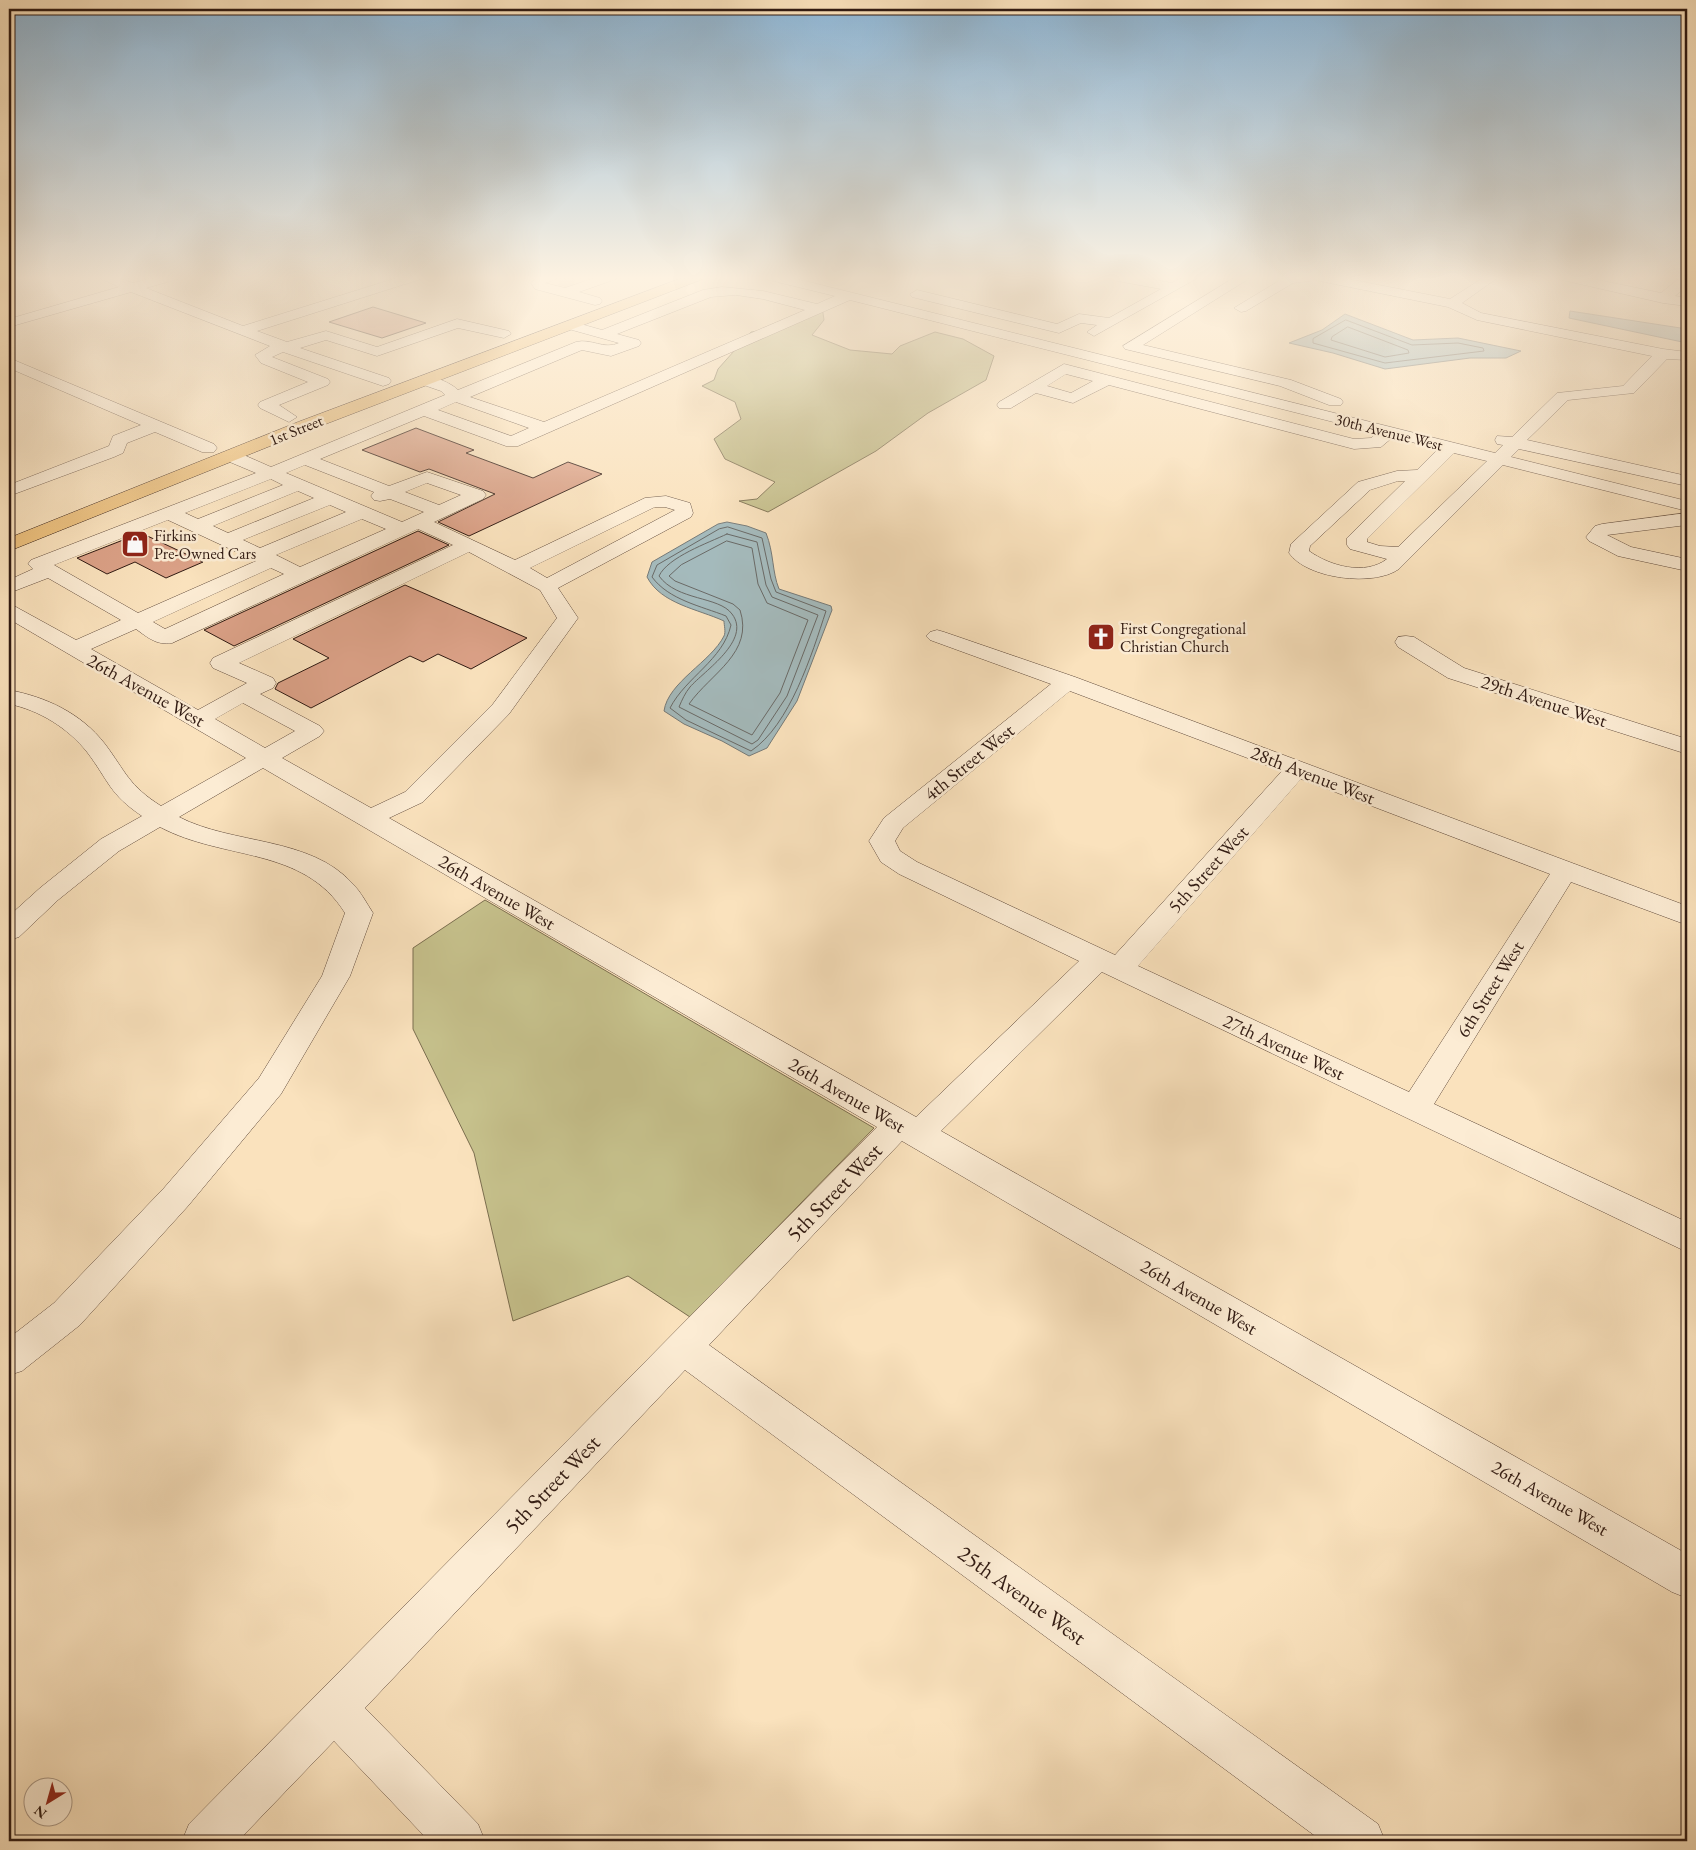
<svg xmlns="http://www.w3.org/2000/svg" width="1696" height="1850" font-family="'EB Garamond',serif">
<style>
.green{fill:#c6c18c;stroke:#7b6e4f}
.water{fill:#a4babc;stroke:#767a78}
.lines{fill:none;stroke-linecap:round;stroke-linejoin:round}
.shore{stroke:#6a6a67;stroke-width:1}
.building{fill:#dba187;stroke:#301a12}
.minor-tunnel{stroke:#d2ba9b;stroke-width:15;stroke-dasharray:15 8;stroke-linecap:butt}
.minor-casing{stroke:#624c3d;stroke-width:1}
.major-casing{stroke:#301a12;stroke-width:1}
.minor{fill:#fcecd4;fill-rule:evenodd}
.major{fill:#edc17e;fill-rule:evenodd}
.labels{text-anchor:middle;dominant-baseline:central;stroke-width:5;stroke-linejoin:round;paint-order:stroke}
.far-street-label{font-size:16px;fill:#301a12;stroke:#fcecd4}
.far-poi-label{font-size:16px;fill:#301a12;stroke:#fcecd4;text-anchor:start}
.street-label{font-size:19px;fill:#301a12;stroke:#fcecd4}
.near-street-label{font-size:22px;fill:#301a12;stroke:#fcecd4}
</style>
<rect width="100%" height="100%" fill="#fae2bd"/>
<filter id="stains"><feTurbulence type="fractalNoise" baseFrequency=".004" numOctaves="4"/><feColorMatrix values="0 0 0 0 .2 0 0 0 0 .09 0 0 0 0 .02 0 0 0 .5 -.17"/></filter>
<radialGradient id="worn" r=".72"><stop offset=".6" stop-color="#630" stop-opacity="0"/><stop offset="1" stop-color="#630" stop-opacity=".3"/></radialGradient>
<!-- green -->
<g class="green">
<path d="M 822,306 L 824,320 L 812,335 L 850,350 L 892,354 L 900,346 L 935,332 L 963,339 L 994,356 L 986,380 L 928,413 L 876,451 L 768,512 L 739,501 L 757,499 L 775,482 L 725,459 L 714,439 L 741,419 L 735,402 L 702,386 L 714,380 L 718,369 L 751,332 L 778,328 Z"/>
<path d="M 485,900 L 874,1128 L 690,1317 L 628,1276 L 513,1321 L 474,1153 L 413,1029 L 413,948 Z"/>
</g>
<!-- water -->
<g class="water">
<path d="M 1570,311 L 1687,329 L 1687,343 L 1569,318 Z"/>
<path d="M 1345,314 L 1413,340 L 1458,338 L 1521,351 L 1506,358 L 1470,358 L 1385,369 L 1333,353 L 1289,343 L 1322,330 Z"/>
<path d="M 727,522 L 747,526 L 766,533 C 774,553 772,572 779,589 L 831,606 L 832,610 L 797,701 L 767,748 L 749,756 L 722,741 L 684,724 L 664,711 C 668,682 711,662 724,636 C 726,632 724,625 724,621 C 698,609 661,604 647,577 L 652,562 L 718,524 Z"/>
</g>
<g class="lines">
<!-- shore -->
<g class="shore">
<path d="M 1346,320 L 1412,345 L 1458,343 L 1483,348 L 1484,351 L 1385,363 L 1313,343 L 1313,339 Z"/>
<path d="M 1348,327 L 1408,350 L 1409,353 L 1385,357 L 1331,340 L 1332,337 Z"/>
<path d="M 728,527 L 762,538 L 771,579 L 776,592 L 826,611 C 812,654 790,725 751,751 L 686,720 L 670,708 C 686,677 723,660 731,625 L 726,616 C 701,606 669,600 652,577 L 657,565 L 719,529 Z"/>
<path d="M 727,534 L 757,542 L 766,585 L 772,597 L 818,615 L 787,696 L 758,740 L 752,744 L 679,707 C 682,700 685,693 690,687 C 704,671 752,640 732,614 C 719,596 677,601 659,576 C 668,557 708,543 727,534 Z"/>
<path d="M 727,541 L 752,548 L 758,584 L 767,603 L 808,620 L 780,693 L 752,735 L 689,704 C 711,673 754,653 740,610 L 733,604 L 675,581 L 669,576 L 681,565 Z"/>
</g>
</g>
<!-- building -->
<g class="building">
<path d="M 373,307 L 426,323 L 382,338 L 329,322 Z"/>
<path d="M 416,428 L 474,450 L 466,453 L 533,478 L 568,462 L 602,474 L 469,536 L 438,522 L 495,494 L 429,469 L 420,472 L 362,450 Z"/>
<path d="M 418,531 L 449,545 L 234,646 L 204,630 Z"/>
<path d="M 141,533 L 203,562 L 166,578 L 135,562 L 107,574 L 77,558 Z"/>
<path d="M 405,585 L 527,638 L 471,669 L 438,654 L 423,662 L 410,656 L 311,708 L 275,689 L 278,683 L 329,658 L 293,639 Z"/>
</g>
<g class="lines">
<!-- minor-tunnel -->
<path class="minor-tunnel" d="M 560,278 L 579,283"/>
<!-- minor casing -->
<g class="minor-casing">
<g id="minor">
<path d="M 95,276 L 113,276 L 133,283 L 160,276 L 179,276 L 178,279 L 146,288 L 243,326 L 403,276 L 422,276 L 421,279 L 257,331 L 287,342 L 326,331 L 377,347 L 457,319 L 509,331 L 511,334 L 504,338 L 458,328 L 377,356 L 326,340 L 300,348 L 389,378 L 391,381 L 389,384 L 383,386 L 283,352 L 272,357 L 328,379 L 330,382 L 328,385 L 279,405 L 297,417 L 289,422 L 260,408 L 258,405 L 260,402 L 308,382 L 261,363 L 255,355 L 270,346 L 131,292 L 9,327 L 9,319 L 119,287 Z"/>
<path d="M 539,276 L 557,276 L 556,279 L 545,283 L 565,288 L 600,276 L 618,276 L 616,279 L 579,292 L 600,298 L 602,301 L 600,304 L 595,305 L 535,289 L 531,283 Z"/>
<path d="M 764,276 L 785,276 L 1495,453 L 1503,445 L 1497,444 L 1495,440 L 1497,436 L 1512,437 L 1557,393 L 1623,386 L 1652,356 L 1477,320 L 1448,307 L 1315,280 L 1293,283 L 1246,311 L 1241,312 L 1234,308 L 1287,276 L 1333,276 L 1450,299 L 1486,276 L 1500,276 L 1462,303 L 1481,313 L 1663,349 L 1687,352 L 1687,360 L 1667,359 L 1634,393 L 1568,400 L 1527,440 L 1687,476 L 1687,486 L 1519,449 L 1511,457 L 1687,501 L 1687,511 L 1503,465 L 1399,569 C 1374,587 1307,579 1289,553 L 1291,544 L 1358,482 L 1397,471 L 1417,470 L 1438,449 L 1393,437 L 1381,447 L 1354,449 L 1109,385 L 1073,403 L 1036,393 L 1011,408 L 999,408 L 997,405 L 999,402 L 1064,364 L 1354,439 L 1371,438 L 1377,433 L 850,300 L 518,446 L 506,446 L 424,416 L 320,459 L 389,486 L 427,472 L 483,491 L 486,495 L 483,499 L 434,522 L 515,560 L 645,498 L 666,496 L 690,503 L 693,513 L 691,517 L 558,588 L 578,618 L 509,714 L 423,802 L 389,818 L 916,1117 L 1079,961 L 899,874 L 881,862 L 869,841 L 884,818 L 1051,684 L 930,640 L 926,636 L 930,632 L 937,630 L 944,632 L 1075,677 L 1687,906 L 1687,925 L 1571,882 L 1434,1104 L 1687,1222 L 1687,1252 L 1102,972 L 941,1131 L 1687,1554 L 1687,1598 L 1672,1592 L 902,1141 L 709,1345 L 1378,1824 L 1385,1841 L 1322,1841 L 685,1370 L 365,1708 L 478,1824 L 485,1841 L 429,1841 L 334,1741 L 238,1841 L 182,1841 L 189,1824 L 877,1127 L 263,768 L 179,817 C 233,845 310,836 353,884 C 361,892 367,904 373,913 L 350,976 L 281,1094 L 188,1206 L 80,1325 L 22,1371 L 9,1375 L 9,1338 L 54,1303 L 164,1188 L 259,1078 L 322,976 L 345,913 C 303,846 224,861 160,827 L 119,851 L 58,900 L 19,937 L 9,940 L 9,916 L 40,888 L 101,839 L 142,816 C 109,794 109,781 87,752 C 68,728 39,710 9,704 L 9,690 C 46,697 81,713 105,744 C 126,772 128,785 161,806 L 246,758 L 9,619 L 9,605 L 16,607 L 76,640 L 121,620 L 48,578 L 9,593 L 9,580 L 33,569 L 28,564 L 31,560 L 256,473 L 225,460 L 222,456 L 225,452 L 237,452 L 271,467 L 445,395 L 441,391 L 418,383 L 416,380 L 418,377 C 430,374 450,382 458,390 L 576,342 C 591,338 604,350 619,343 L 565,328 L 563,325 L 565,322 L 570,321 L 602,330 L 703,290 L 722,287 L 763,291 L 817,304 L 835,296 L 765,279 ZM 736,295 L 763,299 L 805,310 L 544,422 L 470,397 L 582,350 L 611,356 L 639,346 L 641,343 L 639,340 L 617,334 L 711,297 ZM 1066,374 L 1093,381 L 1071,393 L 1047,386 ZM 456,402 L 529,428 L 511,436 L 438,410 ZM 1454,453 L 1487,461 L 1398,547 L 1380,546 L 1367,542 L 1367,539 ZM 305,465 L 374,492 L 371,496 L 374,500 L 380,501 L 390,499 L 424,512 L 402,522 L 286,473 ZM 271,479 L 283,485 L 198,519 L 185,513 ZM 1398,481 L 1405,481 L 1347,538 L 1347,545 L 1350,549 L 1387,559 C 1365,576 1330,566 1309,551 L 1310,546 L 1370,490 ZM 427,483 L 461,495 L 439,505 L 405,492 ZM 298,491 L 314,498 L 228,533 L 213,526 ZM 330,505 L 346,512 L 260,548 L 243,540 ZM 655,507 L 665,507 L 675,510 L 547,578 L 530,568 ZM 362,519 L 386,529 L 300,567 L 276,555 ZM 168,520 L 256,561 L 138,613 L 54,565 ZM 418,529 L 453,545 L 213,658 L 210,663 L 213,668 L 247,683 L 198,710 L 91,649 L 136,629 C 147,637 157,646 172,643 ZM 469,552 L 540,590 L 557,618 L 493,704 L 405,792 L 371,808 L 282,758 L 320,736 L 324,731 L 320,726 L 260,694 L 273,688 L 276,683 L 273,678 L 239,663 ZM 271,568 L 284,574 L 165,629 L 153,622 ZM 1070,691 L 1282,771 L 1115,955 L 917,862 L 900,851 L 895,841 L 903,828 ZM 243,703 L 295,731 L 265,748 L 215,719 ZM 1301,779 L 1550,874 L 1409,1092 L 1138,966 Z"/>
<path d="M 1105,276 L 1132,276 L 1172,283 L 1185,276 L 1201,276 L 1094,336 L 1087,332 L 1097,325 L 1081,323 L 1059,333 L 912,297 L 910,294 L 917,290 L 1057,324 L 1079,314 L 1109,318 L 1161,289 L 1112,280 Z"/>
<path d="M 1237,276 L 1253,276 L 1143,345 L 1291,380 L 1341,399 L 1343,402 L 1341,405 L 1329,405 L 1280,386 L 1125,349 L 1123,346 Z"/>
<path d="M 1557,276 L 1579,276 L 1661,293 L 1682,276 L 1687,276 L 1687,286 L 1675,296 L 1687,298 L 1687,306 L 1663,303 L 1558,279 Z"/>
<path d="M 9,358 L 214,444 L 217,448 L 214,452 L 202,452 L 155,432 L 127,443 L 123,453 L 114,457 L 9,496 L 9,485 L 109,446 L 113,436 L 141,425 L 9,368 Z"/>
<path d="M 1687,513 L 1687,525 L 1607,535 L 1631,547 L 1687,559 L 1687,571 L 1618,556 L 1589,541 L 1586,537 L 1595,526 L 1602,524 Z"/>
<path d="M 1406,636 L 1414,637 L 1464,668 L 1687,739 L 1687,754 L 1448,678 L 1398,647 L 1395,642 L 1398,637 Z"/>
</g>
</g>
<!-- major casing -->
<g class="major-casing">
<path id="major" d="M 687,276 L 705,276 L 703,279 L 310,430 L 9,551 L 9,538 L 298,422 Z"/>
</g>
<!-- minor -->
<use href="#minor" class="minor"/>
<!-- major -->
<use href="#major" class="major"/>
</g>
<!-- sky -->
<linearGradient id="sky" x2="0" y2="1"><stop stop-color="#8db6d6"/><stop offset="0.52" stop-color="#fdf2e1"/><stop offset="1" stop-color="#fdf2e1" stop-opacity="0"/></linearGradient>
<rect width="1696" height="535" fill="url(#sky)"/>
<!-- icons -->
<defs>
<g id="shop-square" transform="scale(1.4375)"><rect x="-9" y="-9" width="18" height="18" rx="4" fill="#8f2418" stroke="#fcecd4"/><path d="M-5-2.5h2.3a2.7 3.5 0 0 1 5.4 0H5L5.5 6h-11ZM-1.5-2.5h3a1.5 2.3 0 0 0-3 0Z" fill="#fff"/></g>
<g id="church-square" transform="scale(1.4375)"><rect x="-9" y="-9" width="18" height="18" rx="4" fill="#8f2418" stroke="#fcecd4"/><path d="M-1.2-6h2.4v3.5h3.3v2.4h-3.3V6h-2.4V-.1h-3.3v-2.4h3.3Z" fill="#fff"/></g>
</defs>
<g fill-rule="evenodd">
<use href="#shop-square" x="135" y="544"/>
<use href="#church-square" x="1101" y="637"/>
</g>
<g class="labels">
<!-- far-street labels -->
<g class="far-street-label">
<text transform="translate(296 430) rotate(-22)">1st Street</text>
<text transform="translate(1389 432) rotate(14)">30th Avenue West</text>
</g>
<!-- far-poi labels -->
<g class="far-poi-label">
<text x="154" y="535">Firkins<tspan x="154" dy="18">Pre-Owned Cars</tspan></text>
<text x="1120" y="628">First Congregational<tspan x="1120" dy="18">Christian Church</tspan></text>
</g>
<!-- street labels -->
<g class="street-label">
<text transform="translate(146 690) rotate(29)">26th Avenue West</text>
<text transform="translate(1544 701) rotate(18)">29th Avenue West</text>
<text transform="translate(969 762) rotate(-39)">4th Street West</text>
<text transform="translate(1313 775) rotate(21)">28th Avenue West</text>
<text transform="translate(1208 869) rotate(-48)">5th Street West</text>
<text transform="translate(497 892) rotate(30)">26th Avenue West</text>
<text transform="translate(1490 989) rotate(-58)">6th Street West</text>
<text transform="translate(1284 1047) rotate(25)">27th Avenue West</text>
<text transform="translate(847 1095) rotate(30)">26th Avenue West</text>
<text transform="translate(1199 1297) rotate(30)">26th Avenue West</text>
<text transform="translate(1550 1498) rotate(30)">26th Avenue West</text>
</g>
<!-- near-street labels -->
<g class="near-street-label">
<text transform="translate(834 1192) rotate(-46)">5th Street West</text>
<text transform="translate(552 1484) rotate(-46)">5th Street West</text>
<text transform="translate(1022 1595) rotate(36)">25th Avenue West</text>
</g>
</g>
<!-- margin -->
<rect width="1696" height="1850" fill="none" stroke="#fae2bd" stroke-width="30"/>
<rect x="10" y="10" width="1676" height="1830" fill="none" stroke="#301a12" stroke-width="2.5"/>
<rect x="15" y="15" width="1666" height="1820" fill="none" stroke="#301a12"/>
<!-- north arrow -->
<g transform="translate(48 1802) rotate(217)"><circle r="24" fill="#fcecd4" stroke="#aa9886"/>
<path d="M0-4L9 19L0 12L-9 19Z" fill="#8f2418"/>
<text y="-8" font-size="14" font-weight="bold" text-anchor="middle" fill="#301a12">N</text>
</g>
<rect width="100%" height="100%" filter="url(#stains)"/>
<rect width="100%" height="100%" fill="url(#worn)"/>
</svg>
